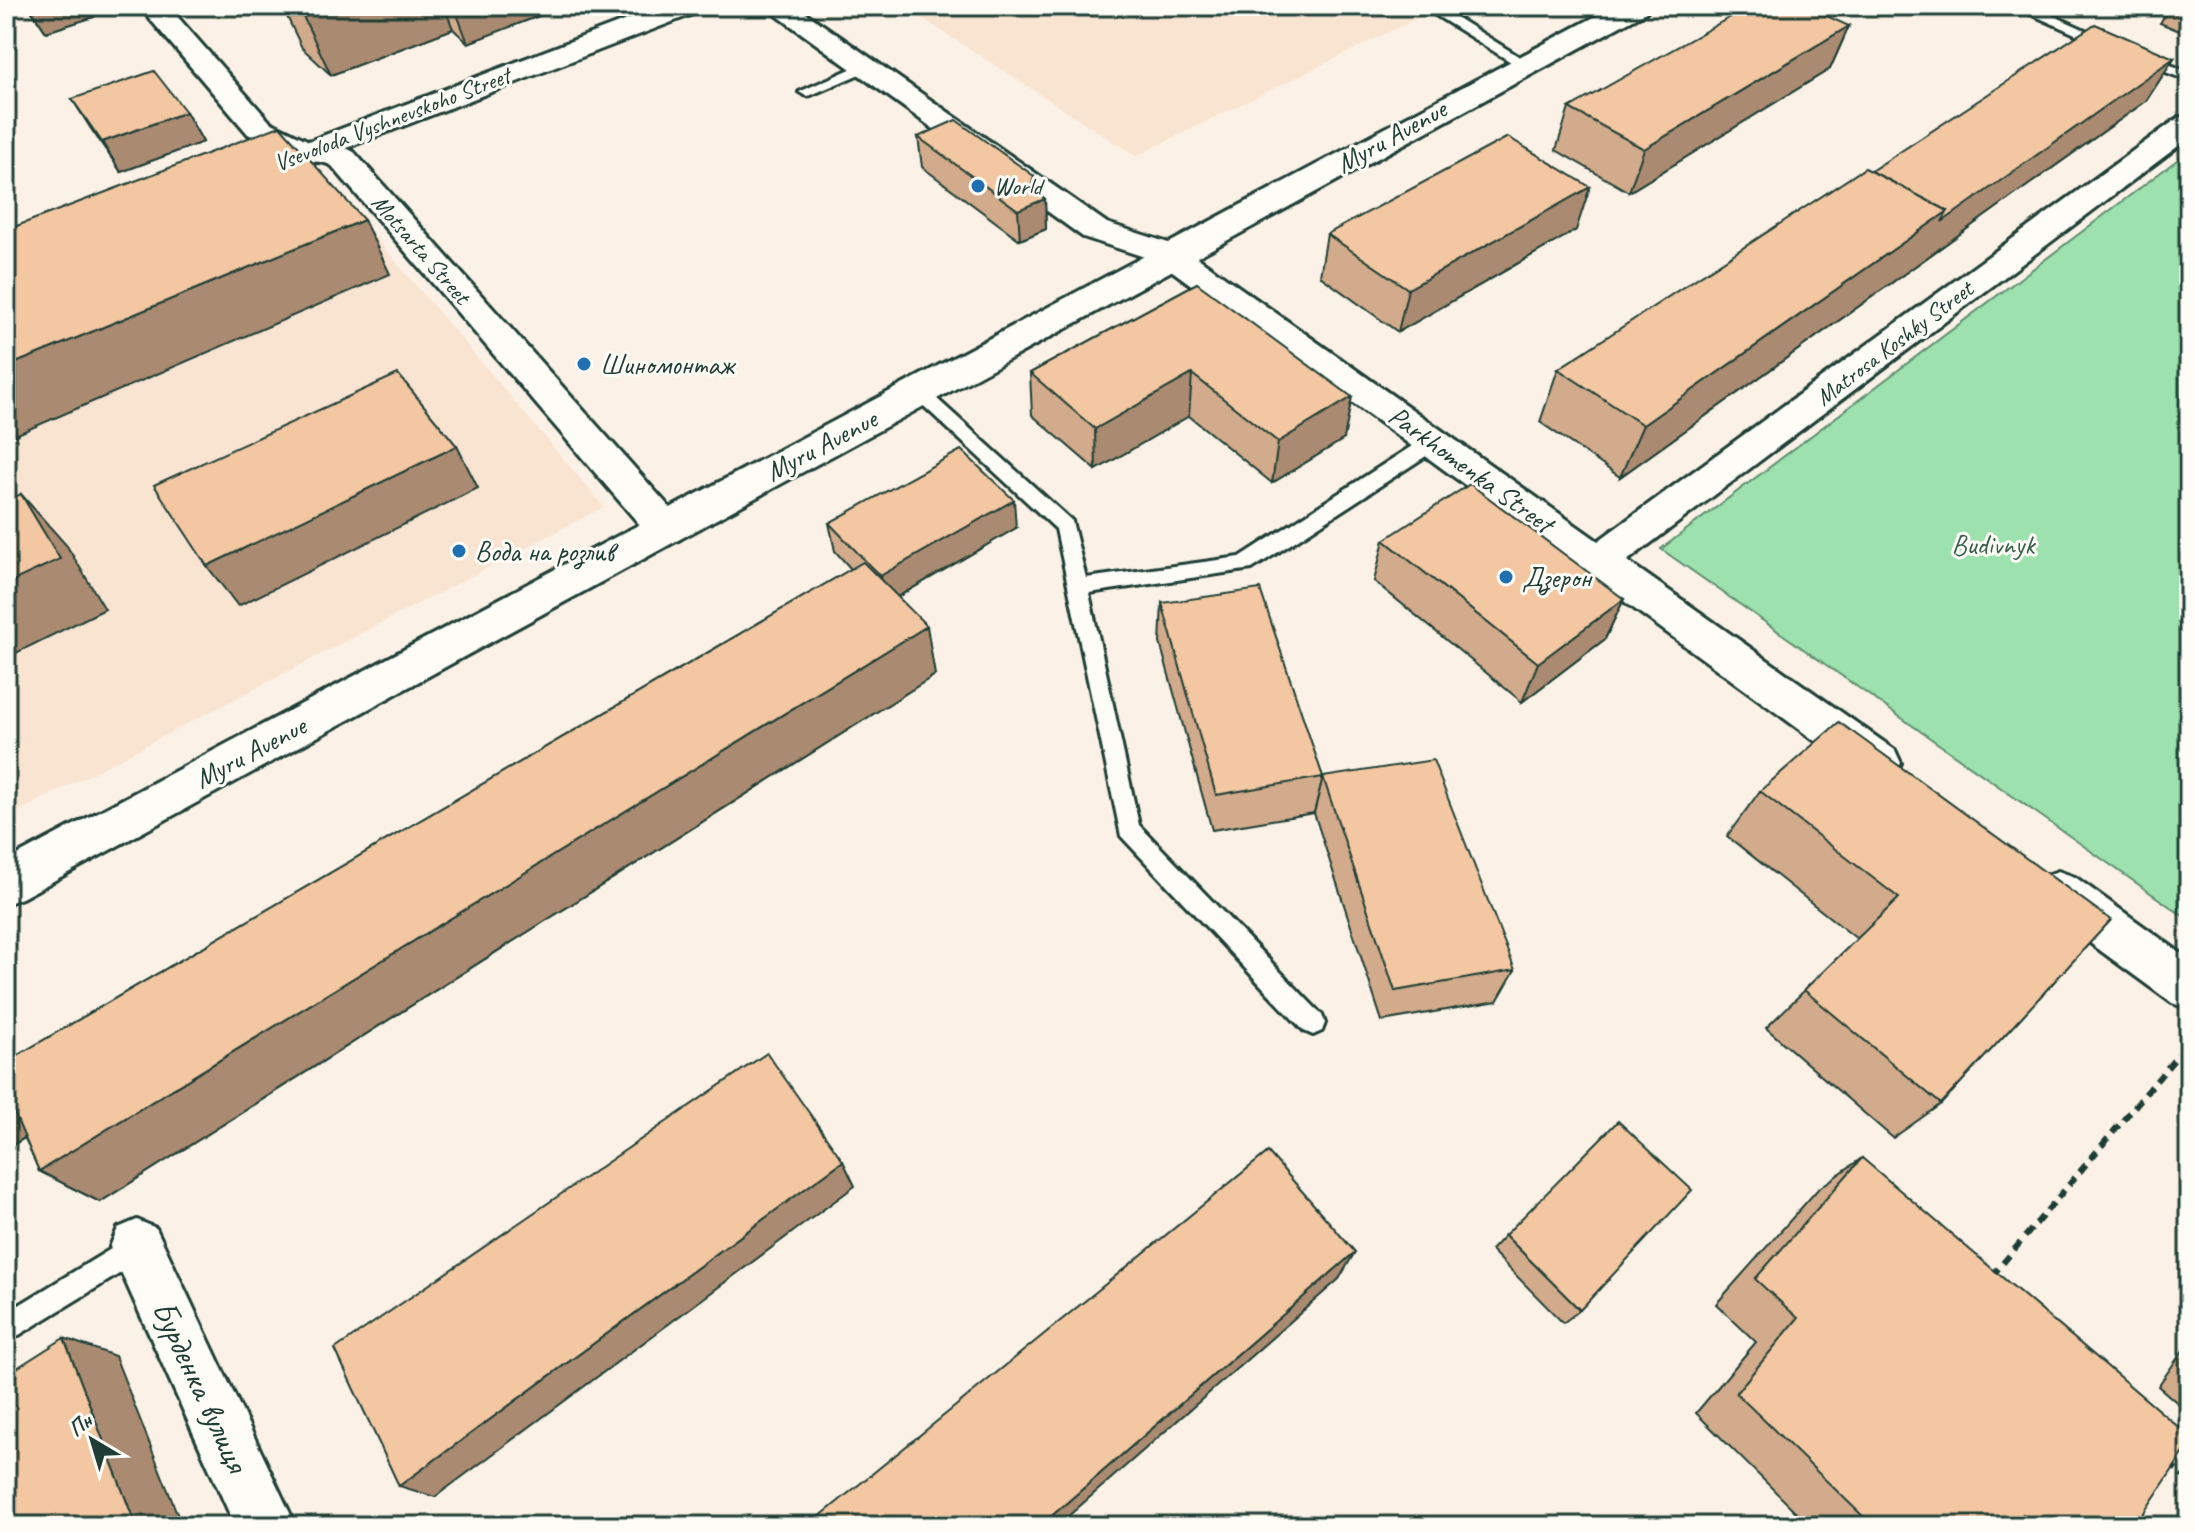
<svg xmlns="http://www.w3.org/2000/svg" width="2195" height="1532" font-family="Caveat,sans-serif">
<style>
.built{fill:#f9e4d2}
.green{fill:#9ce1ae;stroke:#5e8f71;stroke-width:2}
.lines{fill:none;stroke-linecap:round;stroke-linejoin:round}
.lane-casing{stroke:#1f3d34;stroke-width:6}
.street-casing{stroke:#1f3d34;stroke-width:6}
.secondary-casing{stroke:#1f3d34;stroke-width:6}
.path{stroke:#1f3d34;stroke-width:6;stroke-dasharray:10 7;stroke-linecap:butt}
.lane{fill:#fdfcf7;fill-rule:evenodd}
.street{fill:#fdfcf7;fill-rule:evenodd}
.secondary{fill:#fdfcf7;fill-rule:evenodd}
.wall{fill:#d1ab8b;stroke:#1f3d34;stroke-width:2}
.shaded-wall{fill:#aa8b71;stroke:#1f3d34;stroke-width:2}
.building{fill:#f3c7a2;stroke:#1f3d34;stroke-width:2}
.poi-dot{fill:#1f6fb2;stroke:#fdfcf7;stroke-width:3}
.labels{text-anchor:middle;dominant-baseline:central;stroke-width:6;stroke-linejoin:round;paint-order:stroke}
.far-street-label{font-size:24px;fill:#1f3d34;stroke:#fdfcf7}
.far-poi-label{font-size:24px;fill:#1f3d34;stroke:#fdfcf7;text-anchor:start}
.street-label{font-size:28px;fill:#1f3d34;stroke:#fdfcf7}
.poi-label{font-size:28px;fill:#1f3d34;stroke:#fdfcf7;text-anchor:start}
.park-label{font-size:28px;fill:#385e4c;stroke:#fdfcf7}
.near-street-label{font-size:34px;fill:#1f3d34;stroke:#fdfcf7}
</style>
<rect width="100%" height="100%" fill="#fbf1e6"/>
<filter id="ink" filterUnits="userSpaceOnUse"><feTurbulence type="fractalNoise" baseFrequency=".0125" numOctaves="2"/><feDisplacementMap in="SourceGraphic" scale="16" xChannelSelector="R" yChannelSelector="G"/><feConvolveMatrix kernelMatrix="1 2 1 2 8 2 1 2 1" color-interpolation-filters="sRGB"/></filter>
<g filter="url(#ink)">
<!-- built -->
<g class="built">
<path d="M 903,6 L 1442,6 L 1136,156 Z"/>
<path d="M 314,165 L 604,507 L 6,818 L 6,281 Z"/>
</g>
<!-- green -->
<path class="green" d="M 2189,151 L 2189,920 L 1661,549 Z"/>
<g class="lines">
<!-- lane casing -->
<g class="lane-casing">
<g id="lane">
<path d="M 1421,6 L 1438,6 L 1531,64 L 1529,67 L 1519,67 Z"/>
<path d="M 2013,6 L 2032,6 L 2114,43 L 2107,47 L 2102,46 Z"/>
<path d="M 2142,54 L 2189,72 L 2189,81 L 2137,61 L 2137,55 Z"/>
<path d="M 864,63 L 871,67 L 869,70 L 811,95 L 806,96 L 799,92 Z"/>
<path d="M 919,386 L 925,388 L 1072,521 L 1086,578 L 1240,557 L 1426,437 L 1440,437 L 1442,442 L 1440,447 L 1252,569 L 1089,593 L 1139,825 L 1322,1015 L 1325,1023 L 1322,1031 L 1313,1035 L 1304,1031 L 1121,836 L 1056,529 L 913,396 L 910,392 Z"/>
<path d="M 137,1233 L 147,1237 L 151,1247 L 147,1257 L 6,1343 L 6,1313 Z"/>
</g>
</g>
<!-- street casing -->
<g class="street-casing">
<g id="street">
<path d="M 139,6 L 168,6 L 270,122 L 309,141 L 663,6 L 702,6 L 698,12 L 346,148 L 354,152 L 680,519 L 685,529 L 680,539 L 666,543 L 652,539 L 332,166 C 318,158 306,164 291,161 L 287,154 L 248,134 Z"/>
<path d="M 764,6 L 796,6 L 1107,223 L 1184,248 L 1598,541 L 2178,118 L 2189,115 L 2189,138 L 1627,561 L 1895,750 L 1901,763 L 1895,776 L 1879,781 L 1863,776 L 1160,262 L 1083,237 Z"/>
<path d="M 2058,871 L 2075,877 L 2189,959 L 2189,1009 L 2172,1003 L 2041,907 L 2035,892 L 2041,877 Z"/>
<path d="M 137,1220 L 156,1228 L 296,1526 L 235,1526 L 110,1247 L 118,1228 Z"/>
</g>
</g>
<!-- secondary casing -->
<g class="secondary-casing">
<path id="secondary" d="M 1615,6 L 1650,6 L 1646,12 L 22,898 L 6,904 L 6,861 Z"/>
</g>
<!-- path -->
<g class="path">
<path d="M 1992,1276 L 2189,1042"/>
<path d="M 2169,1463 L 2189,1481"/>
</g>
<!-- lane -->
<use href="#lane" class="lane"/>
<!-- street -->
<use href="#street" class="street"/>
<!-- secondary -->
<use href="#secondary" class="secondary"/>
</g>
<!-- wall -->
<g class="wall">
<path d="M 28,6 L 88,6 L 94,17 L 46,32 Z"/>
<path d="M 282,6 L 565,6 L 468,43 L 453,29 L 331,75 L 302,48 Z"/>
<path d="M 2171,6 L 2189,6 L 2189,35 L 2160,23 Z"/>
<path d="M 1849,26 L 1830,69 L 1629,192 L 1556,150 L 1569,108 Z"/>
<path d="M 2174,58 L 2146,101 L 1620,477 L 1540,422 L 1558,369 L 1871,171 Z"/>
<path d="M 72,99 L 186,112 L 203,142 L 121,172 L 91,129 Z"/>
<path d="M 918,137 L 1035,191 L 1045,199 L 1046,229 L 1020,240 L 922,167 Z"/>
<path d="M 1576,230 L 1398,332 L 1320,276 L 1327,234 Z"/>
<path d="M 1197,283 L 1344,439 L 1272,483 L 1189,416 L 1096,470 L 1032,415 L 1030,373 Z"/>
<path d="M 829,523 L 1016,528 L 898,597 L 935,675 L 100,1202 L 39,1171 L 25,1138 L 6,1149 L 6,1062 L 851,569 L 835,551 Z"/>
<path d="M 1384,540 L 1624,599 L 1605,639 L 1522,702 L 1374,581 Z"/>
<path d="M 1162,603 L 1323,777 L 1314,813 L 1212,830 L 1160,643 Z"/>
<path d="M 1323,777 L 1515,970 L 1497,1001 L 1382,1021 L 1314,813 Z"/>
<path d="M 1760,791 L 2111,920 L 1941,1104 L 1893,1138 L 1766,1028 L 1857,939 L 1727,836 Z"/>
<path d="M 1862,1158 L 2135,1526 L 1810,1526 L 1696,1413 L 1756,1342 L 1716,1304 L 1818,1189 Z"/>
<path d="M 1505,1235 L 1580,1310 L 1563,1323 L 1491,1250 Z"/>
<path d="M 2189,1342 L 2189,1413 L 2158,1386 Z"/>
</g>
<!-- shaded-wall -->
<g class="shaded-wall">
<path d="M 29,6 L 88,6 L 94,17 L 46,32 Z"/>
<path d="M 298,6 L 444,6 L 453,29 L 331,75 Z"/>
<path d="M 454,6 L 565,6 L 468,43 Z"/>
<path d="M 1849,26 L 1830,69 L 1629,192 L 1644,149 Z"/>
<path d="M 2174,58 L 2146,101 L 1620,477 L 1643,425 L 1948,211 Z"/>
<path d="M 186,112 L 203,142 L 121,172 L 102,142 Z"/>
<path d="M 1034,176 L 1035,203 L 1045,199 L 1046,229 L 1020,240 L 1018,210 L 1031,188 Z"/>
<path d="M 1590,187 L 1576,230 L 1398,332 L 1408,289 Z"/>
<path d="M 6,212 L 11,220 L 6,222 Z"/>
<path d="M 364,220 L 390,274 L 6,439 L 6,367 Z"/>
<path d="M 1192,374 L 1189,416 L 1096,470 L 1095,429 Z"/>
<path d="M 1352,397 L 1344,439 L 1272,483 L 1278,442 Z"/>
<path d="M 457,446 L 478,488 L 238,606 L 207,566 Z"/>
<path d="M 21,494 L 67,546 L 105,609 L 6,658 L 6,584 Z"/>
<path d="M 1014,500 L 1016,528 L 885,604 L 880,576 Z"/>
<path d="M 1624,599 L 1605,639 L 1522,702 L 1538,663 Z"/>
<path d="M 927,626 L 935,675 L 100,1202 L 39,1171 Z"/>
<path d="M 6,1063 L 34,1132 L 6,1149 Z"/>
<path d="M 843,1161 L 855,1186 L 435,1497 L 399,1486 Z"/>
<path d="M 1355,1252 L 1339,1279 L 1057,1526 L 1040,1526 Z"/>
<path d="M 64,1338 L 115,1356 L 182,1526 L 136,1526 Z"/>
</g>
<!-- building -->
<g class="building">
<path d="M 1750,6 L 1805,6 L 1849,26 L 1644,149 L 1569,108 Z"/>
<path d="M 2095,24 L 2174,58 L 1942,222 L 1948,211 L 1871,171 Z"/>
<path d="M 154,71 L 186,112 L 102,142 L 72,99 Z"/>
<path d="M 956,120 L 1034,176 L 1031,188 L 1045,199 L 1018,210 L 918,137 Z"/>
<path d="M 280,126 L 364,220 L 6,367 L 6,230 Z"/>
<path d="M 1508,137 L 1590,187 L 1408,289 L 1327,234 Z"/>
<path d="M 1865,168 L 1948,211 L 1643,425 L 1558,369 Z"/>
<path d="M 1197,283 L 1352,397 L 1278,442 L 1192,374 L 1095,429 L 1030,373 Z"/>
<path d="M 398,374 L 457,446 L 207,566 L 154,485 Z"/>
<path d="M 961,450 L 1014,500 L 880,576 L 829,523 Z"/>
<path d="M 1470,484 L 1624,599 L 1538,663 L 1384,540 Z"/>
<path d="M 21,494 L 60,559 L 6,584 L 6,501 Z"/>
<path d="M 863,562 L 927,626 L 39,1171 L 6,1094 L 6,1062 Z"/>
<path d="M 1260,589 L 1323,777 L 1216,795 L 1162,603 Z"/>
<path d="M 1839,722 L 2111,920 L 1941,1104 L 1804,990 L 1899,898 L 1760,791 Z"/>
<path d="M 1433,760 L 1515,970 L 1395,991 L 1323,777 Z"/>
<path d="M 767,1053 L 843,1161 L 399,1486 L 335,1349 Z"/>
<path d="M 1618,1121 L 1692,1190 L 1580,1310 L 1505,1235 Z"/>
<path d="M 1268,1152 L 1355,1252 L 1040,1526 L 808,1526 Z"/>
<path d="M 1862,1158 L 2189,1436 L 2189,1445 L 2135,1526 L 2036,1526 L 2023,1514 L 2014,1526 L 1873,1526 L 1736,1393 L 1798,1318 L 1755,1279 Z"/>
<path d="M 64,1338 L 136,1526 L 6,1526 L 6,1375 Z"/>
</g>
</g>
<!-- markers -->
<g class="poi-dot">
<circle cx="978" cy="186" r="8"/>
<circle cx="584" cy="364" r="8"/>
<circle cx="459" cy="551" r="8"/>
<circle cx="1506" cy="577" r="8"/>
</g>
<g class="labels">
<!-- far-street labels -->
<g class="far-street-label">
<text transform="translate(392 119) rotate(-21)">Vsevoloda Vyshnevskoho Street</text>
<text transform="translate(421 249) rotate(49)">Motsarta Street</text>
<text transform="translate(1894 343) rotate(-37)">Matrosa Koshky Street</text>
</g>
<!-- far-poi labels -->
<g class="far-poi-label">
<text x="994" y="186">World</text>
</g>
<!-- street labels -->
<g class="street-label">
<text transform="translate(1391 136) rotate(-29)">Myru Avenue</text>
<text transform="translate(821 445) rotate(-28)">Myru Avenue</text>
<text transform="translate(1471 469) rotate(36)">Parkhomenka Street</text>
<text transform="translate(250 752) rotate(-28)">Myru Avenue</text>
</g>
<!-- poi labels -->
<g class="poi-label">
<text x="600" y="364">Шиномонтаж</text>
<text x="475" y="551">Вода на розлив</text>
<text x="1522" y="577">Дзерон</text>
</g>
<!-- park labels -->
<g class="park-label">
<text x="1993" y="544">Budivnyk</text>
</g>
<!-- near-street labels -->
<g class="near-street-label">
<text transform="translate(201 1386) rotate(65)">Бурденка вулиця</text>
</g>
</g>
<!-- margin -->
<rect width="2195" height="1532" fill="none" stroke="#fdfcf7" stroke-width="32"/>
<rect x="16" y="16" width="2163" height="1500" fill="none" stroke="#1f3d34" stroke-width="3" filter="url(#ink)"/>
<!-- north arrow -->
<g transform="translate(92 1440) rotate(322)" stroke="#fdfcf7" stroke-width="6" paint-order="stroke">
<path d="M0-6L14 30L0 20L-14 30Z" fill="#1f3d34"/>
<text y="-12" font-size="22" font-weight="bold" text-anchor="middle" fill="#1f3d34">Пн</text>
</g>
</svg>
